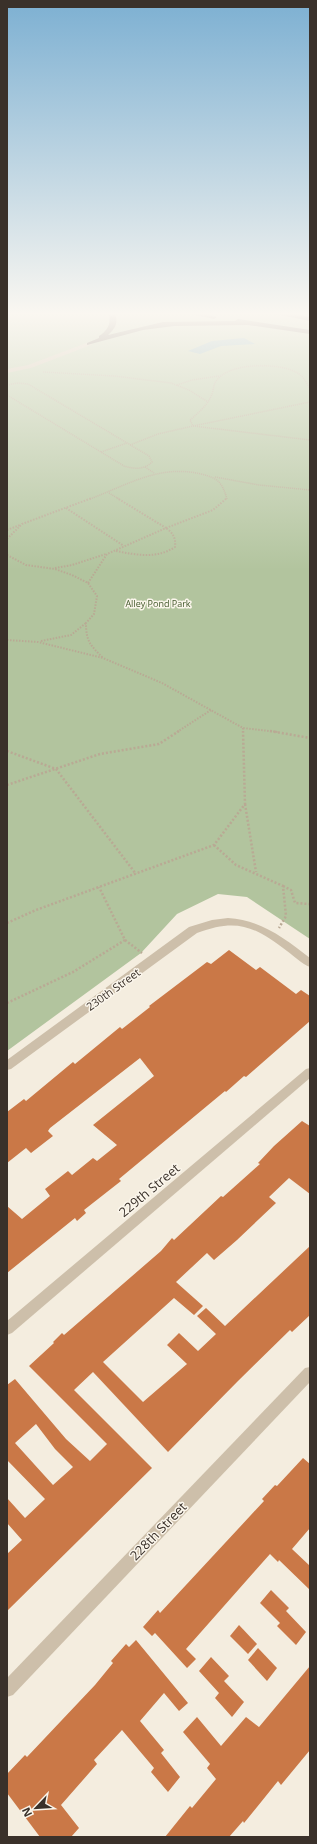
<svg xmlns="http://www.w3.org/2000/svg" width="317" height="1844" font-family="'Open Sans',sans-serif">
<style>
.green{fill:#b2c49e}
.water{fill:#7da9b2}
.building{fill:#ca7847;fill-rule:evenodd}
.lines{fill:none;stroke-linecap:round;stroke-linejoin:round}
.path-far2{stroke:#b9a994;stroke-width:1.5;stroke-dasharray:1 1;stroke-linecap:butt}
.path-far1{stroke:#b9a994;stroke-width:2;stroke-dasharray:1.5 1.5;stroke-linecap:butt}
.path{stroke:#b9a994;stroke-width:2.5;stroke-dasharray:2 2;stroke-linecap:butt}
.minor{fill:#cdbfaa;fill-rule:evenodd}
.motorway{fill:#5b4c41;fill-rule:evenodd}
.labels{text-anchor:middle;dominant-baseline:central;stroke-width:3;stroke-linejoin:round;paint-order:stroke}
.far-park-label{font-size:9px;fill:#43592c;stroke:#fbf6ec}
.street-label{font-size:11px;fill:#3a312a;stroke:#fbf6ec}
.near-street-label{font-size:13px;fill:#3a312a;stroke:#fbf6ec}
</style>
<rect width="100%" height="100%" fill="#f4eddf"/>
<!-- green -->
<path class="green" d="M 7,312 L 310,312 L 310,939 L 247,897 L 218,894 L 177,914 L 141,953 L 7,1051 Z"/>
<!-- water -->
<path class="water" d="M 244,338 L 255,344 L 221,346 L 200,354 L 188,351 L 212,341 Z"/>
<!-- building -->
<g class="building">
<path d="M 229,950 L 256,970 L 260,967 L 296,994 L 301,990 L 310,996 L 310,1021 L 246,1077 L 244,1076 L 226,1092 L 225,1091 L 119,1179 L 121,1181 L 84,1210 L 86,1213 L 77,1221 L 75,1218 L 7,1273 L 7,1206 L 22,1219 L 50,1196 L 45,1189 L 68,1171 L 72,1175 L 93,1158 L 97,1161 L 117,1145 L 93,1125 L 154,1076 L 140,1058 L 50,1128 L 48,1131 L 53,1136 L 31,1153 L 26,1148 L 7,1163 L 7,1112 L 24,1099 L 26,1101 L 73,1062 L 75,1064 L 120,1027 L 122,1029 L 150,1007 L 149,1006 L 207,962 L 211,964 Z"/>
<path d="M 302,1121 L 310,1126 L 310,1194 L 289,1178 L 269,1197 L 276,1203 L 237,1240 L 214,1260 L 207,1253 L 176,1282 L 203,1306 L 194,1315 L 174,1298 L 103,1362 L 143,1402 L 187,1364 L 167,1345 L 179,1333 L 198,1351 L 216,1334 L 197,1316 L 206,1308 L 225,1326 L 310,1246 L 310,1315 L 292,1332 L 290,1330 L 238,1381 L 168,1452 L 93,1372 L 74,1390 L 152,1468 L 7,1611 L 7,1554 L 22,1540 L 7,1523 L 7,1498 L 25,1518 L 45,1499 L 7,1460 L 7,1385 L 15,1379 L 66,1439 L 90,1461 L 107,1444 L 29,1366 L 54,1343 L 53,1342 L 62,1333 L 64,1335 L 161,1251 L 172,1238 L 174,1240 L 221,1196 L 223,1197 L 260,1164 L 258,1163 L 274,1146 ZM 36,1424 L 55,1449 L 73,1467 L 53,1485 L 15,1443 Z"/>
<path d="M 303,1458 L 310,1464 L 310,1528 L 292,1549 L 310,1566 L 310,1590 L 279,1560 L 278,1562 L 270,1554 L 186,1649 L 196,1659 L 187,1668 L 155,1633 L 152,1636 L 143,1627 L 158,1610 L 160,1613 L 264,1501 L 262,1499 L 275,1485 L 277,1486 Z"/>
<path d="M 271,1590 L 289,1608 L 286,1611 L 306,1632 L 296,1645 L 277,1626 L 280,1623 L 260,1603 Z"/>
<path d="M 239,1625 L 257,1644 L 248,1654 L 230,1636 Z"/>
<path d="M 136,1640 L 188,1703 L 179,1711 L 164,1693 L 140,1721 L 164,1750 L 161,1753 L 180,1777 L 168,1792 L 151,1772 L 154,1768 L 122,1730 L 94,1760 L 97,1764 L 61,1805 L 79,1828 L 71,1837 L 40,1837 L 7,1793 L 7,1774 L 25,1755 L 27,1757 L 95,1685 L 113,1663 L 111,1661 L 126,1644 L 129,1647 Z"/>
<path d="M 258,1648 L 277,1668 L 267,1681 L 248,1660 Z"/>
<path d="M 211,1657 L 229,1676 L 224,1681 L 244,1702 L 232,1717 L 215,1698 L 219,1693 L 199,1671 Z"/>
<path d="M 310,1666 L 310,1750 L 281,1785 L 278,1781 L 244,1823 L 243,1821 L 229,1837 L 165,1837 L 190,1806 L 192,1808 L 216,1779 L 207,1768 L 210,1764 L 183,1732 L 197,1717 L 221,1746 L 246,1717 L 259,1727 Z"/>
</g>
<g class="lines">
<!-- path-far2 -->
<g class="path-far2">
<path d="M 43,372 L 114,376 L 171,383 L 189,390 L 208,402"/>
<path d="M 7,385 L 18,383 L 28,384 L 149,456 L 152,462 C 144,470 134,469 124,466 L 7,395"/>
<path d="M 177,385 L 192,380 L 219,376"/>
<path d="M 310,389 C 307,384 304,377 299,374 C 282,362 230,362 217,380 C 213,384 214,389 212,394 C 208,405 198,413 190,420 L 193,426 L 310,402"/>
<path d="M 130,445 L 158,434 L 193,426 L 310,440"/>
<path d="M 101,452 L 127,443"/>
<path d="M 145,467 L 154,473"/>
<path d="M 215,477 L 259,485 L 310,490"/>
<path d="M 109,493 L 119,499"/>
<path d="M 90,499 C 127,485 160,464 201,474 C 218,478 222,482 227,499"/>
</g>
<!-- path-far1 -->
<g class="path-far1">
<path d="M 66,508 L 124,546"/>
<path d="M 166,528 L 213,510 L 227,498"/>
<path d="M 7,530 L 20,525"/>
<path d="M 7,539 L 22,524 L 92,498"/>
<path d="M 116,551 C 137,555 157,559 175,547 C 176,538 173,533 166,528"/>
<path d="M 7,555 L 26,565 L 55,569 L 72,575 L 88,583 L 97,596 L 94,614 L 86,623 C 86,641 90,645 103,658"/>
<path d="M 55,568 L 72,565 L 106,554"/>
<path d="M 88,583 L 107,554 L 166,528 L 117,498"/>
<path d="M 7,640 L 38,642 L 103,658 L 162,683 L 243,728 L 278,732"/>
<path d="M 41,641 L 71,635 L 86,623"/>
<path d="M 243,728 L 243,732"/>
<path d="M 177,732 L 211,710"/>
</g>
<!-- path -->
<g class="path">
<path d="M 270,731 L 310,738"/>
<path d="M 7,751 L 56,769 L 136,874"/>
<path d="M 7,785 L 100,754 L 159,744 L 179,731"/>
<path d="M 245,804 L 256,872"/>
<path d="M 214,845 L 236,865 L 283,886 L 286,916 L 279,928"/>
<path d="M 283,886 L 291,890 L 295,903 L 310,904"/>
<path d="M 7,923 L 36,910 L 214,845 L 245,804 L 243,731"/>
<path d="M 125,940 L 142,953"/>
<path d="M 7,1003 L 73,972 L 125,940 L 99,887"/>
</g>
<!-- minor -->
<g class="minor">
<path d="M 89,342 L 92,344 L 91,345 L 31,368 L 7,373 L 7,369 L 28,365 Z"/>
<path d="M 228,918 C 261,920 284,938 310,958 L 310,967 C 302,964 294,956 287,951 C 254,926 237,918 197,933 L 11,1069 L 7,1070 L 7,1060 L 189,927 L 212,920 Z"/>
<path d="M 310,1068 L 310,1078 L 12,1333 L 7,1335 L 7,1321 L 306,1069 Z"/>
<path d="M 310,1367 L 310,1382 L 13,1695 L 7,1697 L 7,1678 L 305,1368 Z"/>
</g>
<!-- motorway -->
<g class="motorway">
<path d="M 108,312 L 114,312 C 119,321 116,328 108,335 L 163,322 L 235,321 L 238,319 L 310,330 L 310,334 L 248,325 L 174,326 L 143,330 L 87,345 L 87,343 L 99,338 L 99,336 C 108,330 112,323 108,312 Z"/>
<path d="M 182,312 L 194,312 L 217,317 L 214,319 Z"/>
<path d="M 265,312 L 278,312 L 310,317 L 310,321 Z"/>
</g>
</g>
<!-- sky -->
<linearGradient id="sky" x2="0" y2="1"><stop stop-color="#7db0d2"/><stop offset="0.55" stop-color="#faf7f1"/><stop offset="1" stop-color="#faf7f1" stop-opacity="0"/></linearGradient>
<rect width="317" height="570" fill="url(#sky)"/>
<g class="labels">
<!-- far-park labels -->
<g class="far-park-label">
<text x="158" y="603">Alley Pond Park</text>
</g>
<!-- street labels -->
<g class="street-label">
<text transform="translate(113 989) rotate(-36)">230th Street</text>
</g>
<!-- near-street labels -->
<g class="near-street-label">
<text transform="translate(149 1190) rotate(-40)">229th Street</text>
<text transform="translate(158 1531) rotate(-46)">228th Street</text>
</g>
</g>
<!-- border -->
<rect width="317" height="1844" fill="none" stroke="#3a312a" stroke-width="16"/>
<!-- north arrow -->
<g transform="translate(36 1808) rotate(245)" stroke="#fbf6ec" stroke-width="3" paint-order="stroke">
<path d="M0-3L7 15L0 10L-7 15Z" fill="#3a312a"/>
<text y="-6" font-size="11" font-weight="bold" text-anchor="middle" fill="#3a312a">N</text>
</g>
</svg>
